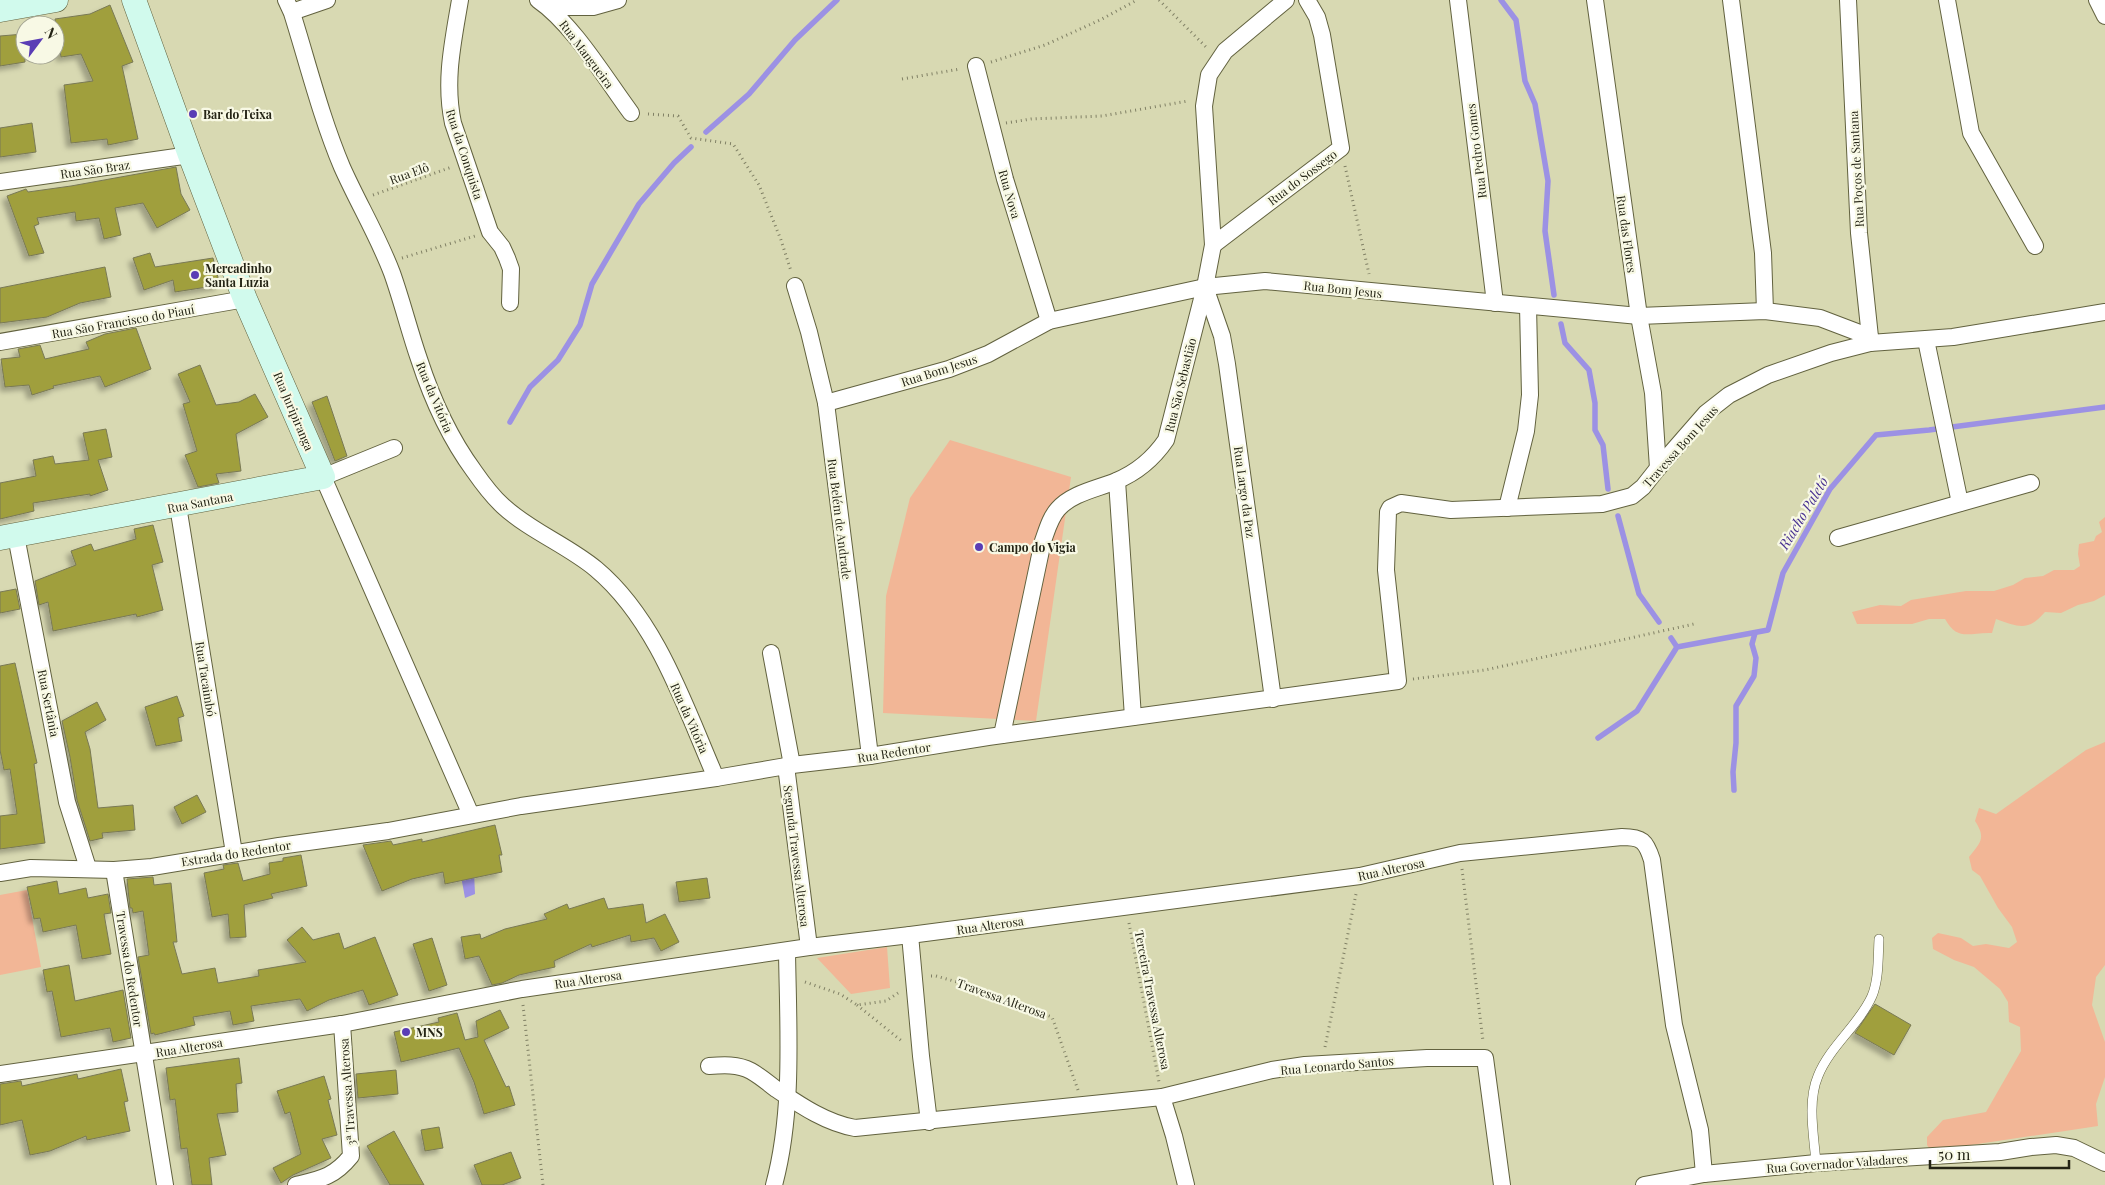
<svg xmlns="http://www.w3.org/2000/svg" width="2105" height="1185" font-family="'Playfair Display',serif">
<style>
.green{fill:#f2b696}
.water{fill:#9c91e4}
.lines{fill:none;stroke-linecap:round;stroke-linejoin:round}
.stream{stroke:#9c91e4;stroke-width:5.5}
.building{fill:#a09f3e;stroke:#797955;filter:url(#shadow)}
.lane-casing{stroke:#62623f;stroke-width:10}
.street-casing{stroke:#62623f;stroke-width:18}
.secondary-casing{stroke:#62623f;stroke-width:25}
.path{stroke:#808065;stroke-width:3;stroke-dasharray:1 4;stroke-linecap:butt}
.lane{stroke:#fff;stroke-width:9}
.street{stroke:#fff;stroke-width:16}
.secondary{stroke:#d1faed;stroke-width:24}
.poi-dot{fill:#5a3db5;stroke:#f8f9e5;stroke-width:2}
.labels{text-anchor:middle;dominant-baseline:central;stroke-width:4.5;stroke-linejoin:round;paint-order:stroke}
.street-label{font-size:12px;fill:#242415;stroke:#f8f9e5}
.poi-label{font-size:12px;font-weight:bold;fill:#242415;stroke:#f8f9e5;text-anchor:start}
.water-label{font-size:14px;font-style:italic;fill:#493392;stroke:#f8f9e5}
</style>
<defs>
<filter id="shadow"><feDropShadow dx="-4.5" dy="4.5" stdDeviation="2.5" flood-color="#0004"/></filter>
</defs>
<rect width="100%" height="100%" fill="#d8d9b2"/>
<!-- green -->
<g class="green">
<path d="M 950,440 L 1071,477 L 1036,721 L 883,713 L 886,596 L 910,498 Z"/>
<path d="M 2105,517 L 2105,595 L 2094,601 L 2078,605 L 2061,613 L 2045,612 C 2028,632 2019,627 1996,619 L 1992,633 C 1969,632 1958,642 1945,619 L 1929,619 L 1912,624 L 1857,624 L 1852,612 L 1880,605 L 1901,606 L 1911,600 L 1966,591 L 1994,591 L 2013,585 L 2025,578 L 2043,576 L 2054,570 L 2074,570 L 2080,566 L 2078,554 L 2079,544 L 2094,541 L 2096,536 L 2102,532 L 2099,522 Z"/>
<path d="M 2105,742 L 2105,965 L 2096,977 L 2092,1005 L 2105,1042 L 2105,1077 L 2096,1104 L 2098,1126 L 1931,1151 L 1927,1145 L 1927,1137 L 1943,1120 L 1986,1112 L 2021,1051 L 2020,1027 L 2009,1022 L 2008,1002 L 2000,989 L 1974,967 L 1954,960 L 1933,949 L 1932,938 L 1938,933 L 1961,938 L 1973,946 L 1986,944 L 2009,948 L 2017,942 L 2012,927 L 1998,908 L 1980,876 L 1972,870 L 1969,857 C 1981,842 1986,838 1975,821 L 1979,808 L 1996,814 L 2086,750 Z"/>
<path d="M 27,890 L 41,967 L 0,975 L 0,895 Z"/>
<path d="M 887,947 L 890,988 L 851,994 L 817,958 Z"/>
</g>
<!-- water -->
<path class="water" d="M 474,872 L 475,894 L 465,898 L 461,876 Z"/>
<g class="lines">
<!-- stream -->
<g class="stream">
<path d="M 1501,0 L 1516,20 L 1525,81 L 1535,104 L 1548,181 L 1545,231 L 1554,295"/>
<path d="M 706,132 L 749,94 L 795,40 L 837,0"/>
<path d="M 1561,324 L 1565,343 L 1589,370 L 1595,403 L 1595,430 L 1603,445 L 1608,489"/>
<path d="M 510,422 L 530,387 L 558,360 L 580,325 L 592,284 L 639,204 L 674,163 L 691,147"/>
<path d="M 1618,516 L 1639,594 L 1659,622"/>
<path d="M 1671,638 L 1677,647"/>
<path d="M 1598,738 L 1637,711 L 1677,647 L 1768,630 L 1783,573 L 1830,489 L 1876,435 L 1929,430 L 2105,407"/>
<path d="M 1734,790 L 1733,772 L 1736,743 L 1736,706 L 1754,676 L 1756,658 L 1752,644 L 1755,633"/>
</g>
</g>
<!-- building -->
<g class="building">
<path d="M 110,5 L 133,62 L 122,66 L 138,139 L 108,145 L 107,139 L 71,143 L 64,85 L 93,81 L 81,54 L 61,57 L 55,19 L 90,14 Z"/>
<path d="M 24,34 L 25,62 L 0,66 L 0,36 Z"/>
<path d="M 32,123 L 36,152 L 0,157 L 0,128 Z"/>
<path d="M 176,167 L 181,194 L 190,210 L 157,228 L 143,203 L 115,208 L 121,235 L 104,239 L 99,218 L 76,221 L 75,212 L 37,218 L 39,224 L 34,226 L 44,253 L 29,256 L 7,196 L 26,189 L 28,192 L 71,186 Z"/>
<path d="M 150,253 L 155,267 L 213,258 L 220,285 L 175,292 L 173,280 L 144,290 L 133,258 Z"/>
<path d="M 105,267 L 111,297 L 80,303 L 47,317 L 0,323 L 0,288 Z"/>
<path d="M 136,328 L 151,369 L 105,387 L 100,376 L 53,386 L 54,388 L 32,395 L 29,385 L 5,387 L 1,359 L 20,357 L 18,349 L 40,345 L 45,359 L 89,349 L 86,342 L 105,334 Z"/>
<path d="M 200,365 L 216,405 L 239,402 L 255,394 L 268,417 L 236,434 L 241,471 L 216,474 L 219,483 L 198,487 L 185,455 L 197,451 L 183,404 L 190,402 L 178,374 Z"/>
<path d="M 327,396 L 347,456 L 335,461 L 312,402 Z"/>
<path d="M 106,429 L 112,457 L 98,460 L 108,490 L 90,496 L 90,494 L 33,503 L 34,511 L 0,519 L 0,483 L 36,476 L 33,460 L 53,456 L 55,464 L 89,460 L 83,433 Z"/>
<path d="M 153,525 L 163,562 L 152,565 L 163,610 L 137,617 L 136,614 L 53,631 L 48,602 L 39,605 L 35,581 L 76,565 L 71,551 L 91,544 L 94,551 L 136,539 L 134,529 Z"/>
<path d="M 16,589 L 20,609 L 0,613 L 0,592 Z"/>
<path d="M 15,663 L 37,763 L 34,764 L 45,843 L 0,849 L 0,816 L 17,814 L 10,769 L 4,770 L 0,750 L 0,666 Z"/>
<path d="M 177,696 L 184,716 L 178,718 L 182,741 L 156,746 L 145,707 Z"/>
<path d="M 97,702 L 106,720 L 85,732 L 90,749 L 98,808 L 133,805 L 135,830 L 102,833 L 103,838 L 90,841 L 77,800 L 70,757 L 62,721 Z"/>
<path d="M 197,795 L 206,812 L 182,824 L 174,807 Z"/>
<path d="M 495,825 L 502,855 L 499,855 L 502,872 L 445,884 L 443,872 L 412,879 L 382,891 L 363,845 L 391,841 L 393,845 L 422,839 L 422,842 Z"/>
<path d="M 301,855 L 307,886 L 271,894 L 273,898 L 244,905 L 246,937 L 230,938 L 228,914 L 212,917 L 204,873 L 224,869 L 223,865 L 238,863 L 243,881 L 270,874 L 269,863 L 283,861 L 283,858 Z"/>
<path d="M 153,877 L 154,885 L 171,883 L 177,942 L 173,942 L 182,974 L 215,968 L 218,983 L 259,976 L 258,970 L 306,962 L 287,940 L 302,927 L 313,940 L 339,933 L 344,949 L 375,937 L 398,995 L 369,1005 L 363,990 L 329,1000 L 307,1011 L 300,999 L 251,1006 L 254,1021 L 233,1025 L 230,1011 L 193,1017 L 195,1025 L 155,1035 L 154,1033 L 151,1034 L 138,957 L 149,955 L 143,911 L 133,913 L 132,908 L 130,908 L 127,879 Z"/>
<path d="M 707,878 L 710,898 L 679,902 L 676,882 Z"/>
<path d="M 57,881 L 59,894 L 86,888 L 88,898 L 108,894 L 111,913 L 104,914 L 111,954 L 82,959 L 76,925 L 43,932 L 40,918 L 34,919 L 27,887 Z"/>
<path d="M 604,898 L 608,909 L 643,904 L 646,923 L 665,914 L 679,942 L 661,951 L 654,938 L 631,942 L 630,935 L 592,947 L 591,944 L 554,961 L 555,967 L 519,975 L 502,983 L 492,985 L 479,956 L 465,959 L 461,937 L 480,934 L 481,939 L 505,929 L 547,919 L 544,914 L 567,904 L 569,909 Z"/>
<path d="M 432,938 L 447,985 L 429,991 L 413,944 Z"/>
<path d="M 69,965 L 75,1001 L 123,990 L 131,1038 L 113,1042 L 110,1028 L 61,1037 L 52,991 L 47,992 L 43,970 Z"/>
<path d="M 1875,1004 L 1911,1025 L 1894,1055 L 1855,1033 Z"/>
<path d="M 500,1010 L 509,1028 L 484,1040 L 506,1087 L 509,1086 L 515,1105 L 484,1114 L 474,1082 L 459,1048 L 401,1062 L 394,1032 L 439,1022 L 438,1018 L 457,1013 L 465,1040 L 478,1037 L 476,1021 Z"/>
<path d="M 239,1058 L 242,1083 L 236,1084 L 238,1112 L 217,1114 L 226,1155 L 209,1158 L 212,1185 L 192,1185 L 187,1148 L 181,1149 L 175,1099 L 170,1100 L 166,1068 Z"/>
<path d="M 121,1069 L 128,1101 L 124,1102 L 130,1131 L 87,1140 L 86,1136 L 50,1151 L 30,1155 L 22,1120 L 0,1125 L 0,1084 L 21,1081 L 22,1086 L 77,1074 L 78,1079 Z"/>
<path d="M 396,1070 L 398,1094 L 358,1098 L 356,1074 Z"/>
<path d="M 324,1076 L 331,1099 L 328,1100 L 337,1135 L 322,1139 L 331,1158 L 293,1175 L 281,1183 L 273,1168 L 301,1154 L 290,1112 L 285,1114 L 277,1091 Z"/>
<path d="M 439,1127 L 443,1148 L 425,1151 L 421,1130 Z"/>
<path d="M 394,1131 L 424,1185 L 390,1185 L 373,1156 L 367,1146 Z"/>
<path d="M 511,1152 L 521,1178 L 502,1185 L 482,1185 L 474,1165 Z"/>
</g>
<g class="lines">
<!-- lane casing -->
<g class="lane-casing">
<path id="lane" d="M 1816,1163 C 1814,1136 1807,1102 1818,1076 C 1830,1046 1859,1025 1872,996 C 1879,979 1878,957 1879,939"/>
</g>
<!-- street casing -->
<g class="street-casing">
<g id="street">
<path d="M 286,0 L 292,13 C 308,64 321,117 342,167 C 358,203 378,236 392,273 C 402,301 409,330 419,359 C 432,399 449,437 474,471 C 483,484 492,496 503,506 C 530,531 567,545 596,569 C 657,620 685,707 716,778"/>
<path d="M 460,0 C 453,42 444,81 453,123 L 490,232 L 502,247 L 507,258 L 511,269 L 510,303"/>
<path d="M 538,0 C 573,24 605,78 631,113"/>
<path d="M 1458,0 L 1495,303"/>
<path d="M 1595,0 L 1639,316 L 1653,393 L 1658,468"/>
<path d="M 1731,0 L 1763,253 L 1765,311"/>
<path d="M 1848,0 L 1859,233 L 1870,337"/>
<path d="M 1947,0 L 1971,133 L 2035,246"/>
<path d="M 2097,0 L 2105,16"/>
<path d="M 549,7 L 593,7 L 618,0"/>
<path d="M 292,12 L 327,0"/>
<path d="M 976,66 L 1005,179 L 1049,321"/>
<path d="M 0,182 L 190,155"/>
<path d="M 1213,245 L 1341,148 L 1322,35 L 1317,17 L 1307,0"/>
<path d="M 795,286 L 809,332 L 826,403 L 870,756"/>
<path d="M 1205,287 L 1222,336 L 1227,364 L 1273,699"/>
<path d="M 1926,340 L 1960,503"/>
<path d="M 0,342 L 245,299"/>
<path d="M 826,403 L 949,369 L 988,354 L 1049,321 L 1205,287 L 1265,281 L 1639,316 L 1765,311 L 1820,318 L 1870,337 L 1870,343"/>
<path d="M 394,448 L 323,477 L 471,815"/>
<path d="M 1117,481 L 1133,717"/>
<path d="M 178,506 L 234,853"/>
<path d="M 1507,508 L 1526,431 L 1530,395 L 1528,306"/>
<path d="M 16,536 L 67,802 L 88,868"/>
<path d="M 1838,538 L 2031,483"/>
<path d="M 771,653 L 792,765"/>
<path d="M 1002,735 L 1043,541 C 1047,530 1050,518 1058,509 C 1072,493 1097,489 1116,481 C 1138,472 1153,459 1166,440 L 1205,287 L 1213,245 L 1204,106 L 1209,75 L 1225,51 L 1286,0"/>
<path d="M 786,766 L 809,947"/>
<path d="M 114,870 L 165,1185"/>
<path d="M 0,873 L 31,868 L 114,870 L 152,867 L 279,846 L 388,831 L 521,806 L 716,778 L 792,765 L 870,756 L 988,737 L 1398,681 L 1386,570 L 1388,512 L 1390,508 L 1401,503 L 1451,510 L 1602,504 L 1632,496 L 1643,487 L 1658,468 L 1706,413 L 1729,395 L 1768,375 L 1831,353 L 1870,343 L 1953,337 L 2105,312"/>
<path d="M 910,935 L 921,1056 L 929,1122"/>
<path d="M 709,1066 C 723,1065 738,1064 751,1071 C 760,1076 768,1083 776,1089 C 800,1105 826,1123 855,1128 L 1162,1097 L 1272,1070 L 1305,1065 L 1427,1058 L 1485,1058 L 1502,1185"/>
<path d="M 0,1074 L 342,1024 L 522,989 L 809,947 L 910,935 L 1360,876 L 1460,853 L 1622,837 C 1642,837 1646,841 1652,860 L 1674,1025 L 1700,1130 L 1704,1174"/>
<path d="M 1162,1097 L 1174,1136 L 1186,1185"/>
<path d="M 296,1185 C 321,1179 334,1177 351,1156 L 342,1024"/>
<path d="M 774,1185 C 794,1111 788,1027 787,951"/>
<path d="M 1644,1185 L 1704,1174 L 1816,1163 L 2000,1152 L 2031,1147 L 2056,1145 L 2074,1148 L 2105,1163"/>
</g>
</g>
<!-- secondary casing -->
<g class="secondary-casing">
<g id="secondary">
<path d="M 0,10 L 56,0"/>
<path d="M 0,538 L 323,477 L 245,299 L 190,155 L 134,0"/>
</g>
</g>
<!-- path -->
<g class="path">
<path d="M 1159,0 L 1208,49"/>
<path d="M 991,62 L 1045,45 L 1100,20 L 1137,0"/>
<path d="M 902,79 L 960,69"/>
<path d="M 648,114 L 678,116 L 691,138 L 733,144 L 759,185 L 781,240 L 791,271"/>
<path d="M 1006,123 L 1031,119 L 1102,116 L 1188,101"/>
<path d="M 1345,166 L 1369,274"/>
<path d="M 373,195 L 452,167"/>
<path d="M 402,258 L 475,236"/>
<path d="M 1413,679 L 1485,670 L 1694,624"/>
<path d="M 1462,869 L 1483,1041"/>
<path d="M 1129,923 L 1159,1082"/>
<path d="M 931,976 L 936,976 L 982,989 L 999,999 L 1052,1017 L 1078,1090"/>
<path d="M 805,982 L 840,994 L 857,1005 L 886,1001 L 898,993"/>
<path d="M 523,1005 L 543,1185"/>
<path d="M 857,1005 L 903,1042"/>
<path d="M 1325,1047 L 1356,894"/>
</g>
<!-- lane -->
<use href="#lane" class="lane"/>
<!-- street -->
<use href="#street" class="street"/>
<!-- secondary -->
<use href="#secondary" class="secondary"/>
</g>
<!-- markers -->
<g class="poi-dot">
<circle cx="193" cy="114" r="5"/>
<circle cx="195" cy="275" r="5"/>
<circle cx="979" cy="547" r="5"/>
<circle cx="406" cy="1032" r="5"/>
</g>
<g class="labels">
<!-- street labels -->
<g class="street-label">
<text transform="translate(587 54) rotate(53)">Rua Mangueira</text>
<text transform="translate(1476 151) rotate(-97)">Rua Pedro Gomes</text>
<text transform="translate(465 154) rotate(72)">Rua da Conquista</text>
<text transform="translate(95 169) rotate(-8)">Rua São Braz</text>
<text transform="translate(1856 169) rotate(-93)">Rua Poços de Santana</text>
<text transform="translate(409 173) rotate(-20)">Rua Elô</text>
<text transform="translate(1302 177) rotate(-37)">Rua do Sossego</text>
<text transform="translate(1010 194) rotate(74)">Rua Nova</text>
<text transform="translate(1627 234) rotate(82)">Rua das Flores</text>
<text transform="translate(1343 289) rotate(6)">Rua Bom Jesus</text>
<text transform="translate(123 321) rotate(-10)">Rua São Francisco do Piauí</text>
<text transform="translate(939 370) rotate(-18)">Rua Bom Jesus</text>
<text transform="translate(1180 385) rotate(-76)">Rua São Sebastião</text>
<text transform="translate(435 397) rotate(67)">Rua da Vitória</text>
<text transform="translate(294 411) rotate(67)">Rua Juripiranga</text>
<text transform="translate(1680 446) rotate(-48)">Travessa Bom Jesus</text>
<text transform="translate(1245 492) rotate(82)">Rua Largo da Paz</text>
<text transform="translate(200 502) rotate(-11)">Rua Santana</text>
<text transform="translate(840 519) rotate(83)">Rua Belém de Andrade</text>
<text transform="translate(206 679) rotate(81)">Rua Tacaimbó</text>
<text transform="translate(49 703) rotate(79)">Rua Sertânia</text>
<text transform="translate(690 718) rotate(66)">Rua da Vitória</text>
<text transform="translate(894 752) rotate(-9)">Rua Redentor</text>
<text transform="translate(236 853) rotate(-9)">Estrada do Redentor</text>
<text transform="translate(797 856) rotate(83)">Segunda Travessa Alterosa</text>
<text transform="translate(1391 869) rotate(-12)">Rua Alterosa</text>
<text transform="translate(990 925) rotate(-8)">Rua Alterosa</text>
<text transform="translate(130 969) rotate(81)">Travessa do Redentor</text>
<text transform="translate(588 979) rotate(-8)">Rua Alterosa</text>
<text transform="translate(1002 998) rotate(20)">Travessa Alterosa</text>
<text transform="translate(1153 1000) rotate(79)">Terceira Travessa Alterosa</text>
<text transform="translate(189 1047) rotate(-9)">Rua Alterosa</text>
<text transform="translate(1337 1065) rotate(-5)">Rua Leonardo Santos</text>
<text transform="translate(347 1092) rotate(-94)">3ª Travessa Alterosa</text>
<text transform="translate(1837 1163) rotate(-4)">Rua Governador Valadares</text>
</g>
<!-- poi labels -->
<g class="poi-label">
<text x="203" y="114">Bar do Teixa</text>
<text x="205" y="268">Mercadinho<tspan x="205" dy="14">Santa Luzia</tspan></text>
<text x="989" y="547">Campo do Vigia</text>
<text x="416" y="1032">MNS</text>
</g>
<!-- water labels -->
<g class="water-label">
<text transform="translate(1803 513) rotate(-59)">Riacho Paletó</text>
</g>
</g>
<!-- north arrow -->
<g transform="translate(40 40) rotate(58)"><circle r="24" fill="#f8f9e5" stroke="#a3a492"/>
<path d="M0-4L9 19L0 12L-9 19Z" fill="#5a3db5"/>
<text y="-8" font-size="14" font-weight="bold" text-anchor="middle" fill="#242415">N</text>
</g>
<!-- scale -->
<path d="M1930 1160v8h139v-8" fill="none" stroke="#242415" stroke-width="2.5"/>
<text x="1938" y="1160" font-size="15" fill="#242415" stroke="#f8f9e5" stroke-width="4" paint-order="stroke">50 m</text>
</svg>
